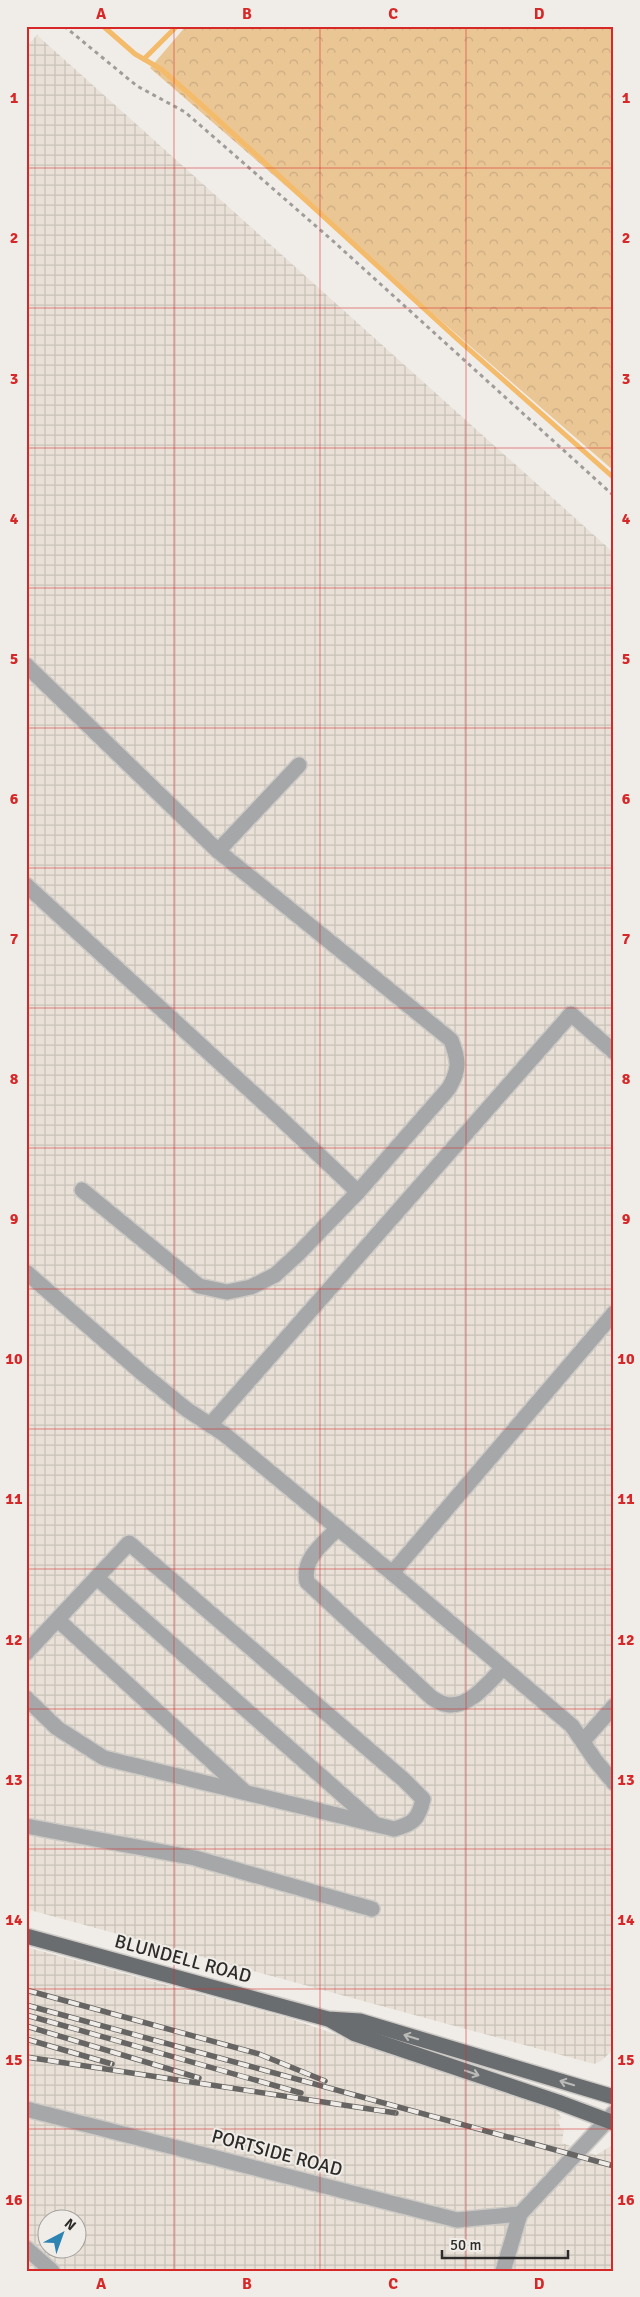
<svg xmlns="http://www.w3.org/2000/svg" width="640" height="2297" font-family="Signika,sans-serif">
<style>
.industrial{fill:url(#industrial-grid);fill-rule:evenodd}
.forest{fill:url(#forest-crowns)}
.lines{fill:none;stroke-linecap:round;stroke-linejoin:round}
.stream{stroke:#f4bb6b;stroke-width:5}
.minor-casing{stroke:#cdcac6;stroke-width:18}
.major-casing{stroke:#cdcac6;stroke-width:18}
.path{stroke:#9f9d9a;stroke-width:3;stroke-dasharray:4 4;stroke-linecap:butt}
.minor{stroke:#a5a7a9;stroke-width:15}
.major{stroke:#6a6d6f;stroke-width:15}
.rail-casing{stroke:#676563;stroke-width:5.5}
.rail{stroke:#f0ede9;stroke-width:4;stroke-dasharray:11;stroke-linecap:butt}
.oneway{stroke:#babab8}
.grid{fill:none;stroke:#d62828;stroke-width:1;stroke-opacity:0.55}
.labels{text-anchor:middle;dominant-baseline:central;stroke-width:4;stroke-linejoin:round;paint-order:stroke}
.street-label{font-size:19px;fill:#2c2b29;stroke:#f0ede9}
.neatline{fill:none;stroke:#d62828;stroke-width:2}
.grid-label{font-size:16px;text-anchor:middle;font-weight:bold;fill:#d62828}
</style>
<defs>
<pattern id="industrial-grid" width="8" height="8" patternUnits="userSpaceOnUse" patternTransform="scale(1.25)"><rect width="8" height="8" fill="#e9e1d7"/><path d="M0 4h8M4 0v8" fill="none" stroke="#c8c1b9"/></pattern>
<pattern id="forest-crowns" width="20" height="18" patternUnits="userSpaceOnUse" patternTransform="scale(1.25)"><rect width="20" height="18" fill="#ebc695"/><path d="M2 6a3 3 0 1 1 6 0M12 15a3 3 0 1 1 6 0" fill="none" stroke="#caaa80"/></pattern>
</defs>
<rect width="100%" height="100%" fill="#f0ede9"/>
<!-- industrial -->
<g class="industrial">
<path d="M 37,35 L 614,553 L 614,2049 L 601,2061 L 594,2064 L 26,1909 L 26,47 Z"/>
<path d="M 26,1947 L 282,2016 L 553,2107 L 562,2118 L 558,2120 L 561,2129 L 564,2129 L 562,2143 L 596,2155 L 614,2144 L 614,2271 L 26,2271 ZM 48,2220 L 78,2220 L 78,2250 L 48,2250 Z"/>
</g>
<!-- forest -->
<path class="forest" d="M 186,26 L 614,26 L 614,471 L 150,68 Z"/>
<g class="lines">
<!-- stream -->
<g class="stream">
<path d="M 103,26 L 135,54 L 161,69 L 203,106 L 455,337 L 614,478"/>
<path d="M 144,59 L 177,26"/>
</g>
<!-- minor casing -->
<g class="minor-casing">
<g id="minor">
<path d="M 26,665 L 218,851 L 451,1040 C 459,1061 460,1068 449,1088 L 358,1192 L 278,1116 L 26,885"/>
<path d="M 218,851 L 299,765"/>
<path d="M 82,1190 L 199,1286 L 227,1292 L 251,1287 L 275,1275 L 298,1254 L 358,1192"/>
<path d="M 26,1272 L 142,1373 L 186,1409 L 224,1434 L 392,1573 L 572,1726 L 595,1760 L 614,1783"/>
<path d="M 210,1425 L 571,1014 L 614,1052"/>
<path d="M 338,1528 C 323,1544 302,1558 307,1582 L 432,1698 C 437,1701 444,1705 450,1705 C 472,1705 489,1682 503,1668"/>
<path d="M 392,1573 L 614,1313"/>
<path d="M 97,1578 L 373,1822"/>
<path d="M 58,1620 L 245,1792"/>
<path d="M 26,1653 L 129,1543 L 404,1780 L 423,1799 C 419,1819 413,1824 394,1829 L 104,1758 L 57,1728 L 26,1698"/>
<path d="M 583,1741 L 614,1706"/>
<path d="M 26,1826 L 195,1858 L 372,1909"/>
<path d="M 26,2109 L 457,2220 L 520,2214"/>
<path d="M 26,2248 L 52,2271"/>
<path d="M 503,2271 L 520,2214 L 614,2113"/>
</g>
</g>
<!-- major casing -->
<g class="major-casing">
<g id="major">
<path d="M 26,1936 L 328,2019 L 360,2021 L 614,2097"/>
<path d="M 332,2021 L 355,2034 L 558,2102 L 614,2123"/>
</g>
</g>
<!-- path -->
<path class="path" d="M 64,26 L 137,86 L 185,112 L 333,241 L 614,496"/>
<!-- minor -->
<use href="#minor" class="minor"/>
<!-- major -->
<use href="#major" class="major"/>
<!-- rail casing -->
<g class="rail-casing">
<g id="rail">
<path d="M 26,1990 L 259,2054 L 325,2081"/>
<path d="M 26,2005 L 614,2166"/>
<path d="M 26,2015 L 301,2093"/>
<path d="M 26,2026 L 199,2078"/>
<path d="M 26,2039 L 112,2064"/>
<path d="M 26,2057 L 396,2113"/>
</g>
</g>
<!-- rail -->
<use href="#rail" class="rail"/>
</g>
<!-- one-way arrows -->
<defs><path id="oneway-shaft" d="M-6 0H5M1.5-3L5.5 0L1.5 3" fill="none" stroke-width="1.6" stroke-linecap="round" stroke-linejoin="round" transform="scale(1.25)"/></defs>
<g class="oneway">
<use href="#oneway-shaft" transform="translate(411 2037) rotate(-163)"/>
<use href="#oneway-shaft" transform="translate(472 2073) rotate(19)"/>
<use href="#oneway-shaft" transform="translate(567 2083) rotate(-163)"/>
</g>
<!-- grid -->
<path class="grid" d="M 174,26 L 174,2271M 320,26 L 320,2271M 466,26 L 466,2271M 26,168 L 614,168M 26,308 L 614,308M 26,448 L 614,448M 26,588 L 614,588M 26,728 L 614,728M 26,868 L 614,868M 26,1008 L 614,1008M 26,1148 L 614,1148M 26,1289 L 614,1289M 26,1429 L 614,1429M 26,1569 L 614,1569M 26,1709 L 614,1709M 26,1849 L 614,1849M 26,1989 L 614,1989M 26,2129 L 614,2129"/>
<g class="labels">
<!-- street labels -->
<g class="street-label">
<text transform="translate(183 1959) rotate(15)">BLUNDELL ROAD</text>
<text transform="translate(277 2153) rotate(15)">PORTSIDE ROAD</text>
</g>
</g>
<!-- border -->
<rect width="640" height="2297" fill="none" stroke="#f0ede9" stroke-width="55"/>
<!-- north arrow -->
<g transform="translate(62 2234) rotate(41)"><circle r="24" fill="#f0ede9" stroke="#a29f9c"/>
<path d="M0-4L9 19L0 12L-9 19Z" fill="#2d83b2"/>
<text y="-8" font-size="14" font-weight="bold" text-anchor="middle" fill="#2c2b29">N</text>
</g>
<!-- scale -->
<path d="M442 2250v8h126v-8" fill="none" stroke="#2c2b29" stroke-width="2.5"/>
<text x="450" y="2250" font-size="15" fill="#2c2b29" stroke="#f0ede9" stroke-width="4" paint-order="stroke">50 m</text>
<rect x="28" y="28" width="584" height="2242" class="neatline"/>
<g class="grid-label">
<text x="101" y="19">A</text>
<text x="247" y="19">B</text>
<text x="393" y="19">C</text>
<text x="539" y="19">D</text>
<text x="14" y="103">1</text>
<text x="626" y="103">1</text>
<text x="14" y="243">2</text>
<text x="626" y="243">2</text>
<text x="14" y="384">3</text>
<text x="626" y="384">3</text>
<text x="14" y="524">4</text>
<text x="626" y="524">4</text>
<text x="14" y="664">5</text>
<text x="626" y="664">5</text>
<text x="14" y="804">6</text>
<text x="626" y="804">6</text>
<text x="14" y="944">7</text>
<text x="626" y="944">7</text>
<text x="14" y="1084">8</text>
<text x="626" y="1084">8</text>
<text x="14" y="1224">9</text>
<text x="626" y="1224">9</text>
<text x="14" y="1364">10</text>
<text x="626" y="1364">10</text>
<text x="14" y="1504">11</text>
<text x="626" y="1504">11</text>
<text x="14" y="1645">12</text>
<text x="626" y="1645">12</text>
<text x="14" y="1785">13</text>
<text x="626" y="1785">13</text>
<text x="14" y="1925">14</text>
<text x="626" y="1925">14</text>
<text x="14" y="2065">15</text>
<text x="626" y="2065">15</text>
<text x="14" y="2205">16</text>
<text x="626" y="2205">16</text>
<text x="101" y="2289">A</text>
<text x="247" y="2289">B</text>
<text x="393" y="2289">C</text>
<text x="539" y="2289">D</text>
</g>
</svg>
